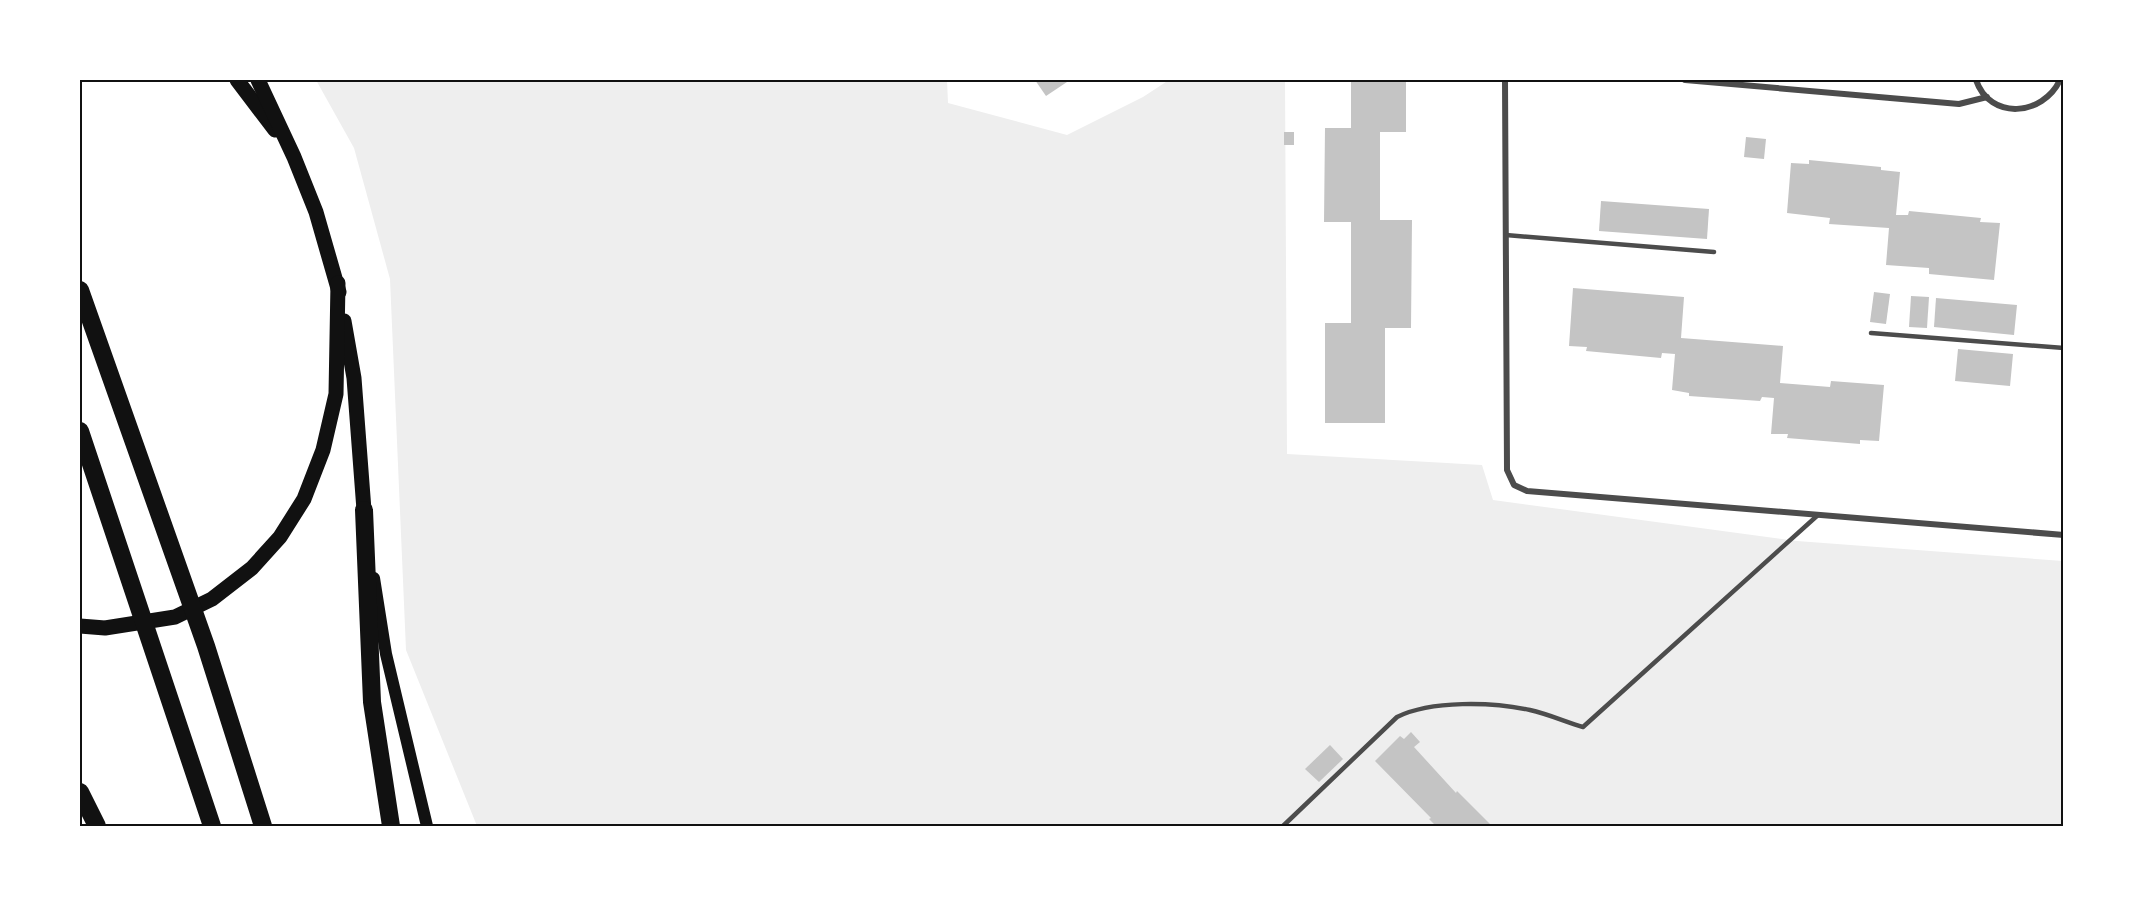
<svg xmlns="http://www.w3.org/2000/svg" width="2143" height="906" font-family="'Source Sans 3',sans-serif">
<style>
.green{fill:#eee}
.building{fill:#c4c4c4}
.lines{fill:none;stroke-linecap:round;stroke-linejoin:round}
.service{stroke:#4c4c4c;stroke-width:4.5}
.minor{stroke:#4c4c4c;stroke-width:6}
.secondary{stroke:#111;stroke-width:12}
.primary{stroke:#111;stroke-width:15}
.motorway{stroke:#111;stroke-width:18}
.neatline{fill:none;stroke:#111;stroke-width:2}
</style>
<rect width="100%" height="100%" fill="#fff"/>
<!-- green -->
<path class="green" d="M 316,80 L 947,80 L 948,103 L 1067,135 L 1143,97 L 1169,80 L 1285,80 L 1287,454 L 1482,465 L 1493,500 L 1797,541 L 2063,561 L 2063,826 L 477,826 L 406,650 L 390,279 L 354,148 Z"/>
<!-- building -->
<g class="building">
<path d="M 1035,80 L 1070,80 L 1046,96 Z"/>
<path d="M 1351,80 L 1406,80 L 1406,132 L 1380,132 L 1380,220 L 1412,220 L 1411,328 L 1385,328 L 1385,423 L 1325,423 L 1325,323 L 1351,323 L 1351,222 L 1324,222 L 1325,128 L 1351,128 Z"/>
<rect x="1284" y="132" width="10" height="13"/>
<path d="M 1746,137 L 1766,139 L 1764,159 L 1744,157 Z"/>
<path d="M 1809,160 L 1881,167 L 1881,170 L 1900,172 L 1896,215 L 1908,215 L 1909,211 L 1981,218 L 1980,222 L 2000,223 L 1994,280 L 1929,274 L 1929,268 L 1886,265 L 1889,228 L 1829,224 L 1830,218 L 1787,213 L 1791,163 L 1809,164 Z"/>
<path d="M 1601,201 L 1709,209 L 1707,239 L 1599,231 Z"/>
<path d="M 1573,288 L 1684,297 L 1681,338 L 1783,346 L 1780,383 L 1830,387 L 1831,381 L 1884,385 L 1879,441 L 1860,440 L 1860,444 L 1787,438 L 1788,434 L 1771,434 L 1774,398 L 1762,397 L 1760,401 L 1689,396 L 1689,393 L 1672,390 L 1675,354 L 1662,353 L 1661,358 L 1586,351 L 1587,347 L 1569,346 Z"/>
<path d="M 1874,292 L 1890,294 L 1886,324 L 1870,322 Z"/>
<path d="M 1911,296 L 1929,297 L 1927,328 L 1909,327 Z"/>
<path d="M 1936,298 L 2017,305 L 2014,335 L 1934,327 Z"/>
<path d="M 1958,349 L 2013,354 L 2010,386 L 1955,381 Z"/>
<path d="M 1411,732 L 1420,742 L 1414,747 L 1456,793 L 1457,791 L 1492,826 L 1436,826 L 1429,819 L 1431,818 L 1375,761 L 1400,736 L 1404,739 Z"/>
<path d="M 1330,745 L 1343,759 L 1319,782 L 1305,769 Z"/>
</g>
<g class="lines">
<!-- service -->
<g class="service">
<path d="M 1506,235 L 1714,252"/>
<path d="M 1871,333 L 2064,348"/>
<path d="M 1283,826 L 1397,717 C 1431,700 1493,702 1530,710 C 1548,714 1566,722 1583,727 L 1818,515"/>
</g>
<!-- minor -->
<g class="minor">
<path d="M 1505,80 L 1507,470 L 1514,485 L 1527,491 L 2064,535"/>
<path d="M 1685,80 L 1959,104 L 1987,97"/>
<path d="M 1976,80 C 1990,121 2043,116 2060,80"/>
</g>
<!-- secondary -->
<path class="secondary" d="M 374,578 L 386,654 L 427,826"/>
<!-- primary -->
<g class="primary">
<path d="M 237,80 L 275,130"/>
<path d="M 258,80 L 294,157 L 316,212 L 339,292"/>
<path d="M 344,321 L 354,378 L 364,510"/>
<path d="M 80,626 L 105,628 L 175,617 L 212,599 L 252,568 L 280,537 L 304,499 L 323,450 L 336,394 L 338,283"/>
</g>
<!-- motorway -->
<g class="motorway">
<path d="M 80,290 L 206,646 L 263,826"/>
<path d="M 80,431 L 212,826"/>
<path d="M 364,510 L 372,702 L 391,826"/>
<path d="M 80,792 L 97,826"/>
</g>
</g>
<!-- border -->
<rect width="2143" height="906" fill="none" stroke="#ffffff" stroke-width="162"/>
<rect x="81" y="81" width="1981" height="744" class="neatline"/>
</svg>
